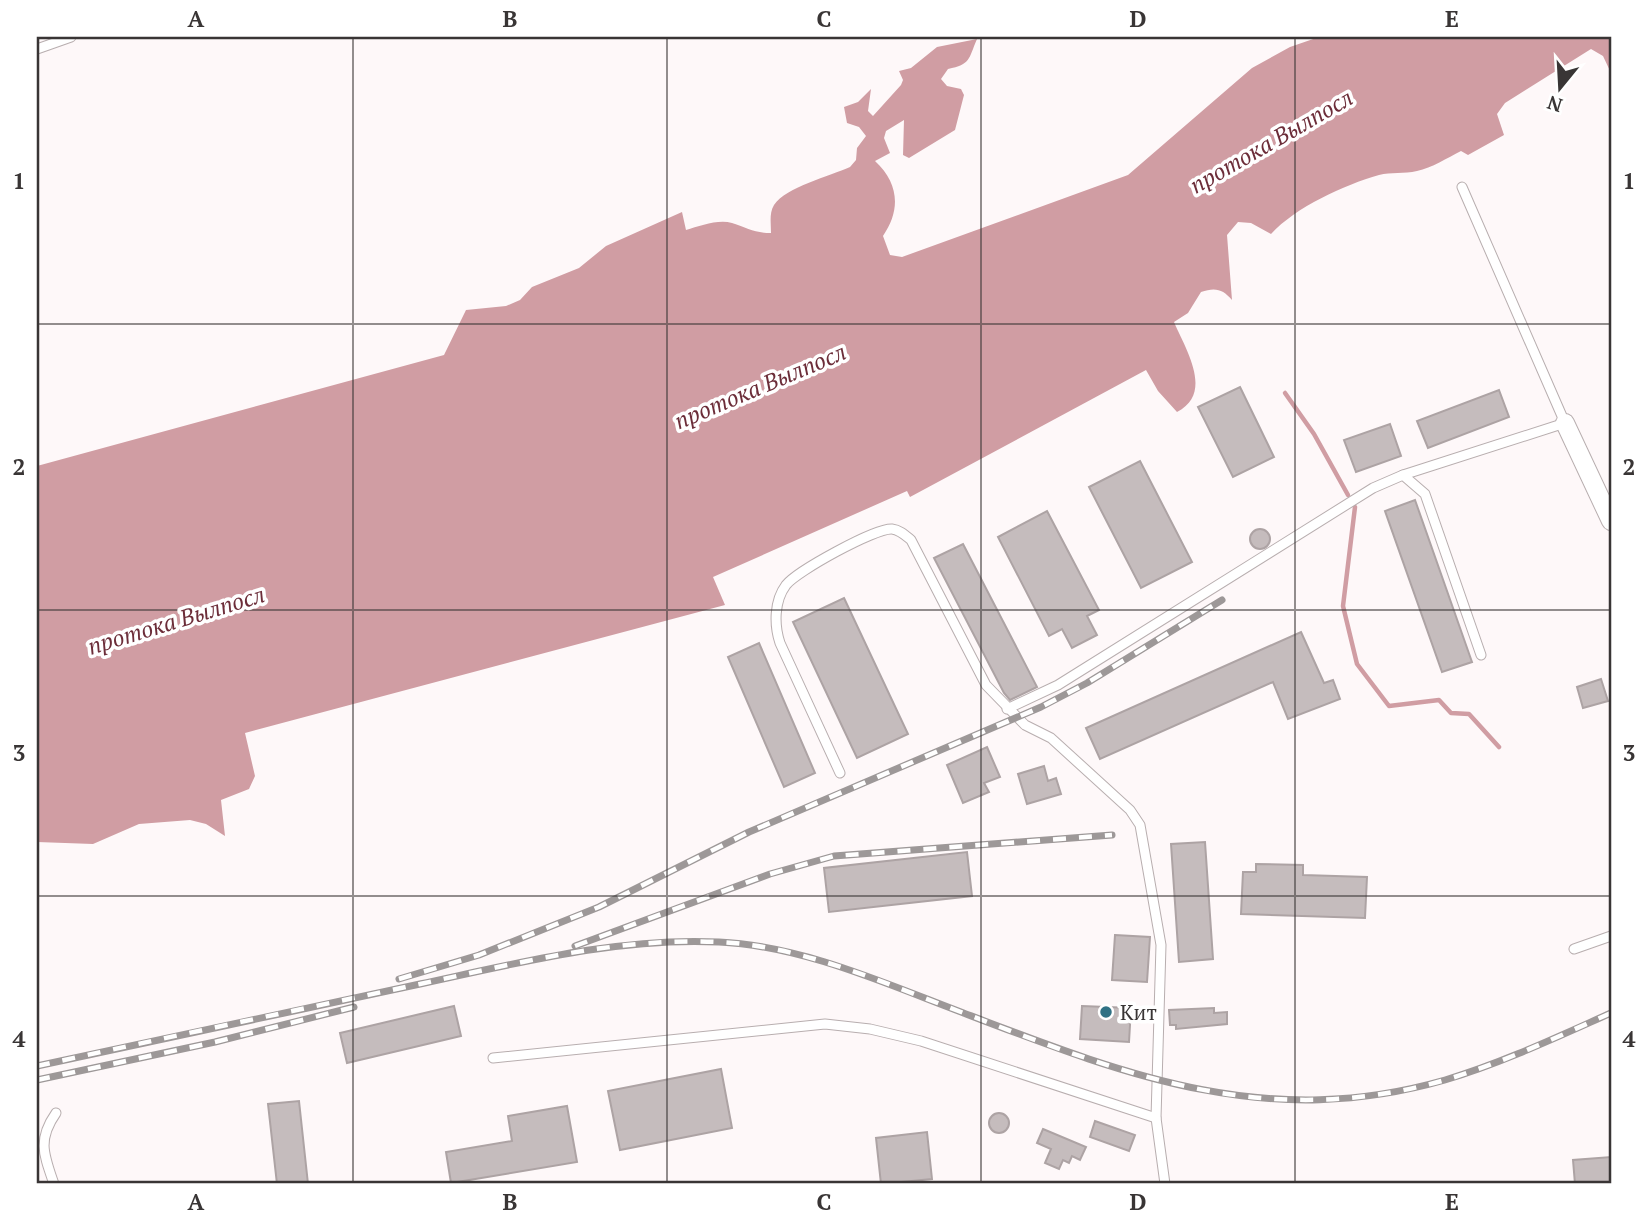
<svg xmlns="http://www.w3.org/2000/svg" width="1648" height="1221" font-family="'PT Serif',serif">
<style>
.water{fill:#d09da3}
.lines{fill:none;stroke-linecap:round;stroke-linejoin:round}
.stream{stroke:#d09da3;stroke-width:4.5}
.building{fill:#c5bcbd;stroke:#ada3a4;stroke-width:2}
.service-casing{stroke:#b8aeaf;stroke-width:11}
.minor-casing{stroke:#b8aeaf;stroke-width:20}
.service{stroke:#fff;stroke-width:9}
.minor{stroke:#fff;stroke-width:18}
.rail-casing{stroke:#9d9898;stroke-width:7}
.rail{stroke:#fff;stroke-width:4.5;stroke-dasharray:13;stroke-linecap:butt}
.grid{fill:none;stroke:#393535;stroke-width:2;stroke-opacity:0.55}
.poi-dot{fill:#307184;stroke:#fff;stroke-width:2.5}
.labels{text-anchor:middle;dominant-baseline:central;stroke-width:7;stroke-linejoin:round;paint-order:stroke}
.poi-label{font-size:21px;fill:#393535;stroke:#fff;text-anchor:start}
.water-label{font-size:23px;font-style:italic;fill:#6c2d39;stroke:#fff}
.neatline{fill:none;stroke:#393535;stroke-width:2.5}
.grid-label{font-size:23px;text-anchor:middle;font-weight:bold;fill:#393535}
</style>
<rect width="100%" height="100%" fill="#fef8f9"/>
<!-- water -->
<path class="water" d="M 1319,37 L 1611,37 L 1611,73 L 1603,56 L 1591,49 L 1505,103 L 1497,114 L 1504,135 L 1468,155 L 1461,151 C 1447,158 1432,168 1417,171 C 1404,174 1391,172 1379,175 C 1344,185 1296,207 1271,234 L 1251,223 L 1238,222 L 1227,235 L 1232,300 C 1223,289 1215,287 1201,292 L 1188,313 L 1174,322 C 1186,350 1214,393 1177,412 L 1158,391 L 1146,370 L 910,497 L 907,491 L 713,577 L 725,605 L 245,733 L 255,776 L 249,789 L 221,800 L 225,836 L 206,824 L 190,820 L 139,824 L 93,844 L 37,842 L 37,466 L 444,355 L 466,310 L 506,306 L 520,300 L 532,287 L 579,268 L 606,246 L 682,212 L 686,230 C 700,226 718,219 732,223 C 747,228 755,233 771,233 C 771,224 769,213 774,205 C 786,187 830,176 850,167 L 856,160 L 857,148 L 866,136 L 859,127 L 847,123 L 844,107 L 858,102 L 871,89 L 868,111 L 873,116 L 901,85 L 903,80 L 899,71 L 911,68 L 937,47 L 977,39 C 968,60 971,64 948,69 L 941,79 L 947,86 L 961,89 L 964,95 L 955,130 L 909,158 L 903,155 L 904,120 L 886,131 L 884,138 L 890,153 L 875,161 C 899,183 901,210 883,236 L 890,255 L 902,257 L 1128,175 L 1252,68 L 1290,47 Z"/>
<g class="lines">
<!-- stream -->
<g class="stream">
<path d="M 1285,393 L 1314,434 L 1348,495"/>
<path d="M 1355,507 L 1343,606 L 1357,664 L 1389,706 L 1439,700 L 1451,713 L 1469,714 L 1499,747"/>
</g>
</g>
<!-- building -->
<g class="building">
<path d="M 1240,387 L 1274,457 L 1233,477 L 1198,407 Z"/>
<path d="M 1499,390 L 1509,417 L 1428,448 L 1417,421 Z"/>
<path d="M 1390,424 L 1401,456 L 1356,472 L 1344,440 Z"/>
<path d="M 1140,461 L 1192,562 L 1141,588 L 1089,487 Z"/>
<path d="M 1415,500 L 1472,662 L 1442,672 L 1385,511 Z"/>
<path d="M 1047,511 L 1099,610 L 1087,616 L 1097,635 L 1072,648 L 1062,629 L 1049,636 L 998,537 Z"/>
<circle cx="1260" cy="539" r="10"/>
<path d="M 963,544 L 1037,687 L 1010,700 L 1004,693 L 934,558 Z"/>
<path d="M 844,598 L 908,734 L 857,758 L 793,622 Z"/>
<path d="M 1301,632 L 1324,683 L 1333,680 L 1340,699 L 1288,719 L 1273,682 L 1100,759 L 1086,728 Z"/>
<path d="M 759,643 L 815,773 L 784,787 L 728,657 Z"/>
<path d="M 1601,679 L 1608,701 L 1583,708 L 1577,687 Z"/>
<path d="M 987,747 L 1000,777 L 984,783 L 989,792 L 963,803 L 947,765 Z"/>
<path d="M 1044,766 L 1048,781 L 1056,778 L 1061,794 L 1027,804 L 1018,774 Z"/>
<path d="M 1205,842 L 1213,959 L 1179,962 L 1171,844 Z"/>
<path d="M 967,852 L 972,896 L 829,912 L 824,868 Z"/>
<path d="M 1256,864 L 1303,865 L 1303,875 L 1367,877 L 1365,918 L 1241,914 L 1243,872 L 1256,872 Z"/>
<path d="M 1115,935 L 1150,937 L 1147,982 L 1112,980 Z"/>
<path d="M 454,1006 L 461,1036 L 347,1063 L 340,1033 Z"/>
<path d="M 1082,1006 L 1131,1008 L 1129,1042 L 1080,1039 Z"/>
<path d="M 1214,1008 L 1214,1013 L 1227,1012 L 1227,1024 L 1176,1029 L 1176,1025 L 1170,1025 L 1169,1010 Z"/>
<path d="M 721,1069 L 732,1128 L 620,1150 L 608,1091 Z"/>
<path d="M 299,1101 L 308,1184 L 277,1184 L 268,1104 Z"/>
<path d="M 567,1106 L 577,1162 L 451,1183 L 446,1152 L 512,1141 L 508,1116 Z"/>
<circle cx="999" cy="1123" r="10"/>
<path d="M 1095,1121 L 1135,1135 L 1129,1151 L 1090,1137 Z"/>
<path d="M 1043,1129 L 1086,1147 L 1080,1160 L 1072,1156 L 1069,1163 L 1063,1160 L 1059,1169 L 1045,1163 L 1051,1149 L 1037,1143 Z"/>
<path d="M 927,1132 L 932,1179 L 881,1184 L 876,1138 Z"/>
<path d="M 1611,1157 L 1611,1184 L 1575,1184 L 1573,1160 Z"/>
</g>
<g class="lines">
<!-- service casing -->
<g class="service-casing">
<g id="service">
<path d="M 37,49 L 71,37"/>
<path d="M 1403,475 L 1565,423 L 1462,187"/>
<path d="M 1007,709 L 1058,685 L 1373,488 L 1403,475 L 1425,494 L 1481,655"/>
<path d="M 840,773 L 780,643 C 774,625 774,601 786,585 C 797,571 875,528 892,529 C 900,530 905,535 911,540 L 986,685 L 1025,725 L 1051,738 L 1130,810 L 1140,825 L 1161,945 L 1156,1118"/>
<path d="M 1574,949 L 1611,936"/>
<path d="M 493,1058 L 825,1024 L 870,1029 L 921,1041 L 1156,1118 L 1165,1184"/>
<path d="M 54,1184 C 44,1155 37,1140 56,1113"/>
</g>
</g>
<!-- minor casing -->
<g class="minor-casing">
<path id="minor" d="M 1565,423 L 1611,521"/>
</g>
<!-- service -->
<use href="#service" class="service"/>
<!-- minor -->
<use href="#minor" class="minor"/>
<!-- rail casing -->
<g class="rail-casing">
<g id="rail">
<path d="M 575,946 L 770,874 L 834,856 L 1112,835"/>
<path d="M 399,979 L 479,955 L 599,907 L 749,832 L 1041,707 L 1087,683 L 1222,600"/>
<path d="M 37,1066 C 164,1038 292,1011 420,984 C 518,963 619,937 719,942 C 803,946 884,983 961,1012 C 1126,1075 1266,1131 1445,1080 C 1502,1063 1557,1037 1611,1013"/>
<path d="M 37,1080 L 215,1042 L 354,1007"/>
</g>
</g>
<!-- rail -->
<use href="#rail" class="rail"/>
</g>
<!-- grid -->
<path class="grid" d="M 353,37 L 353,1184M 667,37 L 667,1184M 981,37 L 981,1184M 1295,37 L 1295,1184M 37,324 L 1611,324M 37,610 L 1611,610M 37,896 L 1611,896"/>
<!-- markers -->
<circle class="poi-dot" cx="1106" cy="1012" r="7"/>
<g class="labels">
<!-- poi labels -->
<g class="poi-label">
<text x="1120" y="1012">Кит</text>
</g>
<!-- water labels -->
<g class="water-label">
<text transform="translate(1271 141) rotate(-30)">протока Вылпосл</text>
<text transform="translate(760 386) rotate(-23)">протока Вылпосл</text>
<text transform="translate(176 620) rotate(-17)">протока Вылпосл</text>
</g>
</g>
<!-- border -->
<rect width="1648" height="1221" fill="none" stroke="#ffffff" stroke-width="77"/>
<!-- north arrow -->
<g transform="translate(1560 88) rotate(198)" stroke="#ffffff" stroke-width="5" paint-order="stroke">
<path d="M0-5L12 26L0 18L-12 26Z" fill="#393535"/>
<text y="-10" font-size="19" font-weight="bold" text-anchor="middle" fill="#393535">N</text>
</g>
<rect x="38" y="38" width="1572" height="1144" class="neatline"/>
<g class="grid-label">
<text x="196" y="27">A</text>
<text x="510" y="27">B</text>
<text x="824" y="27">C</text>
<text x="1138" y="27">D</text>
<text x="1452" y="27">E</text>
<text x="19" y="189">1</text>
<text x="1629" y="189">1</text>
<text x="19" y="475">2</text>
<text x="1629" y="475">2</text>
<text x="19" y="761">3</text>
<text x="1629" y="761">3</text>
<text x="19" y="1047">4</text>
<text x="1629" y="1047">4</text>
<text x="196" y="1210">A</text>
<text x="510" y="1210">B</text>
<text x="824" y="1210">C</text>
<text x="1138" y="1210">D</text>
<text x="1452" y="1210">E</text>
</g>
</svg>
